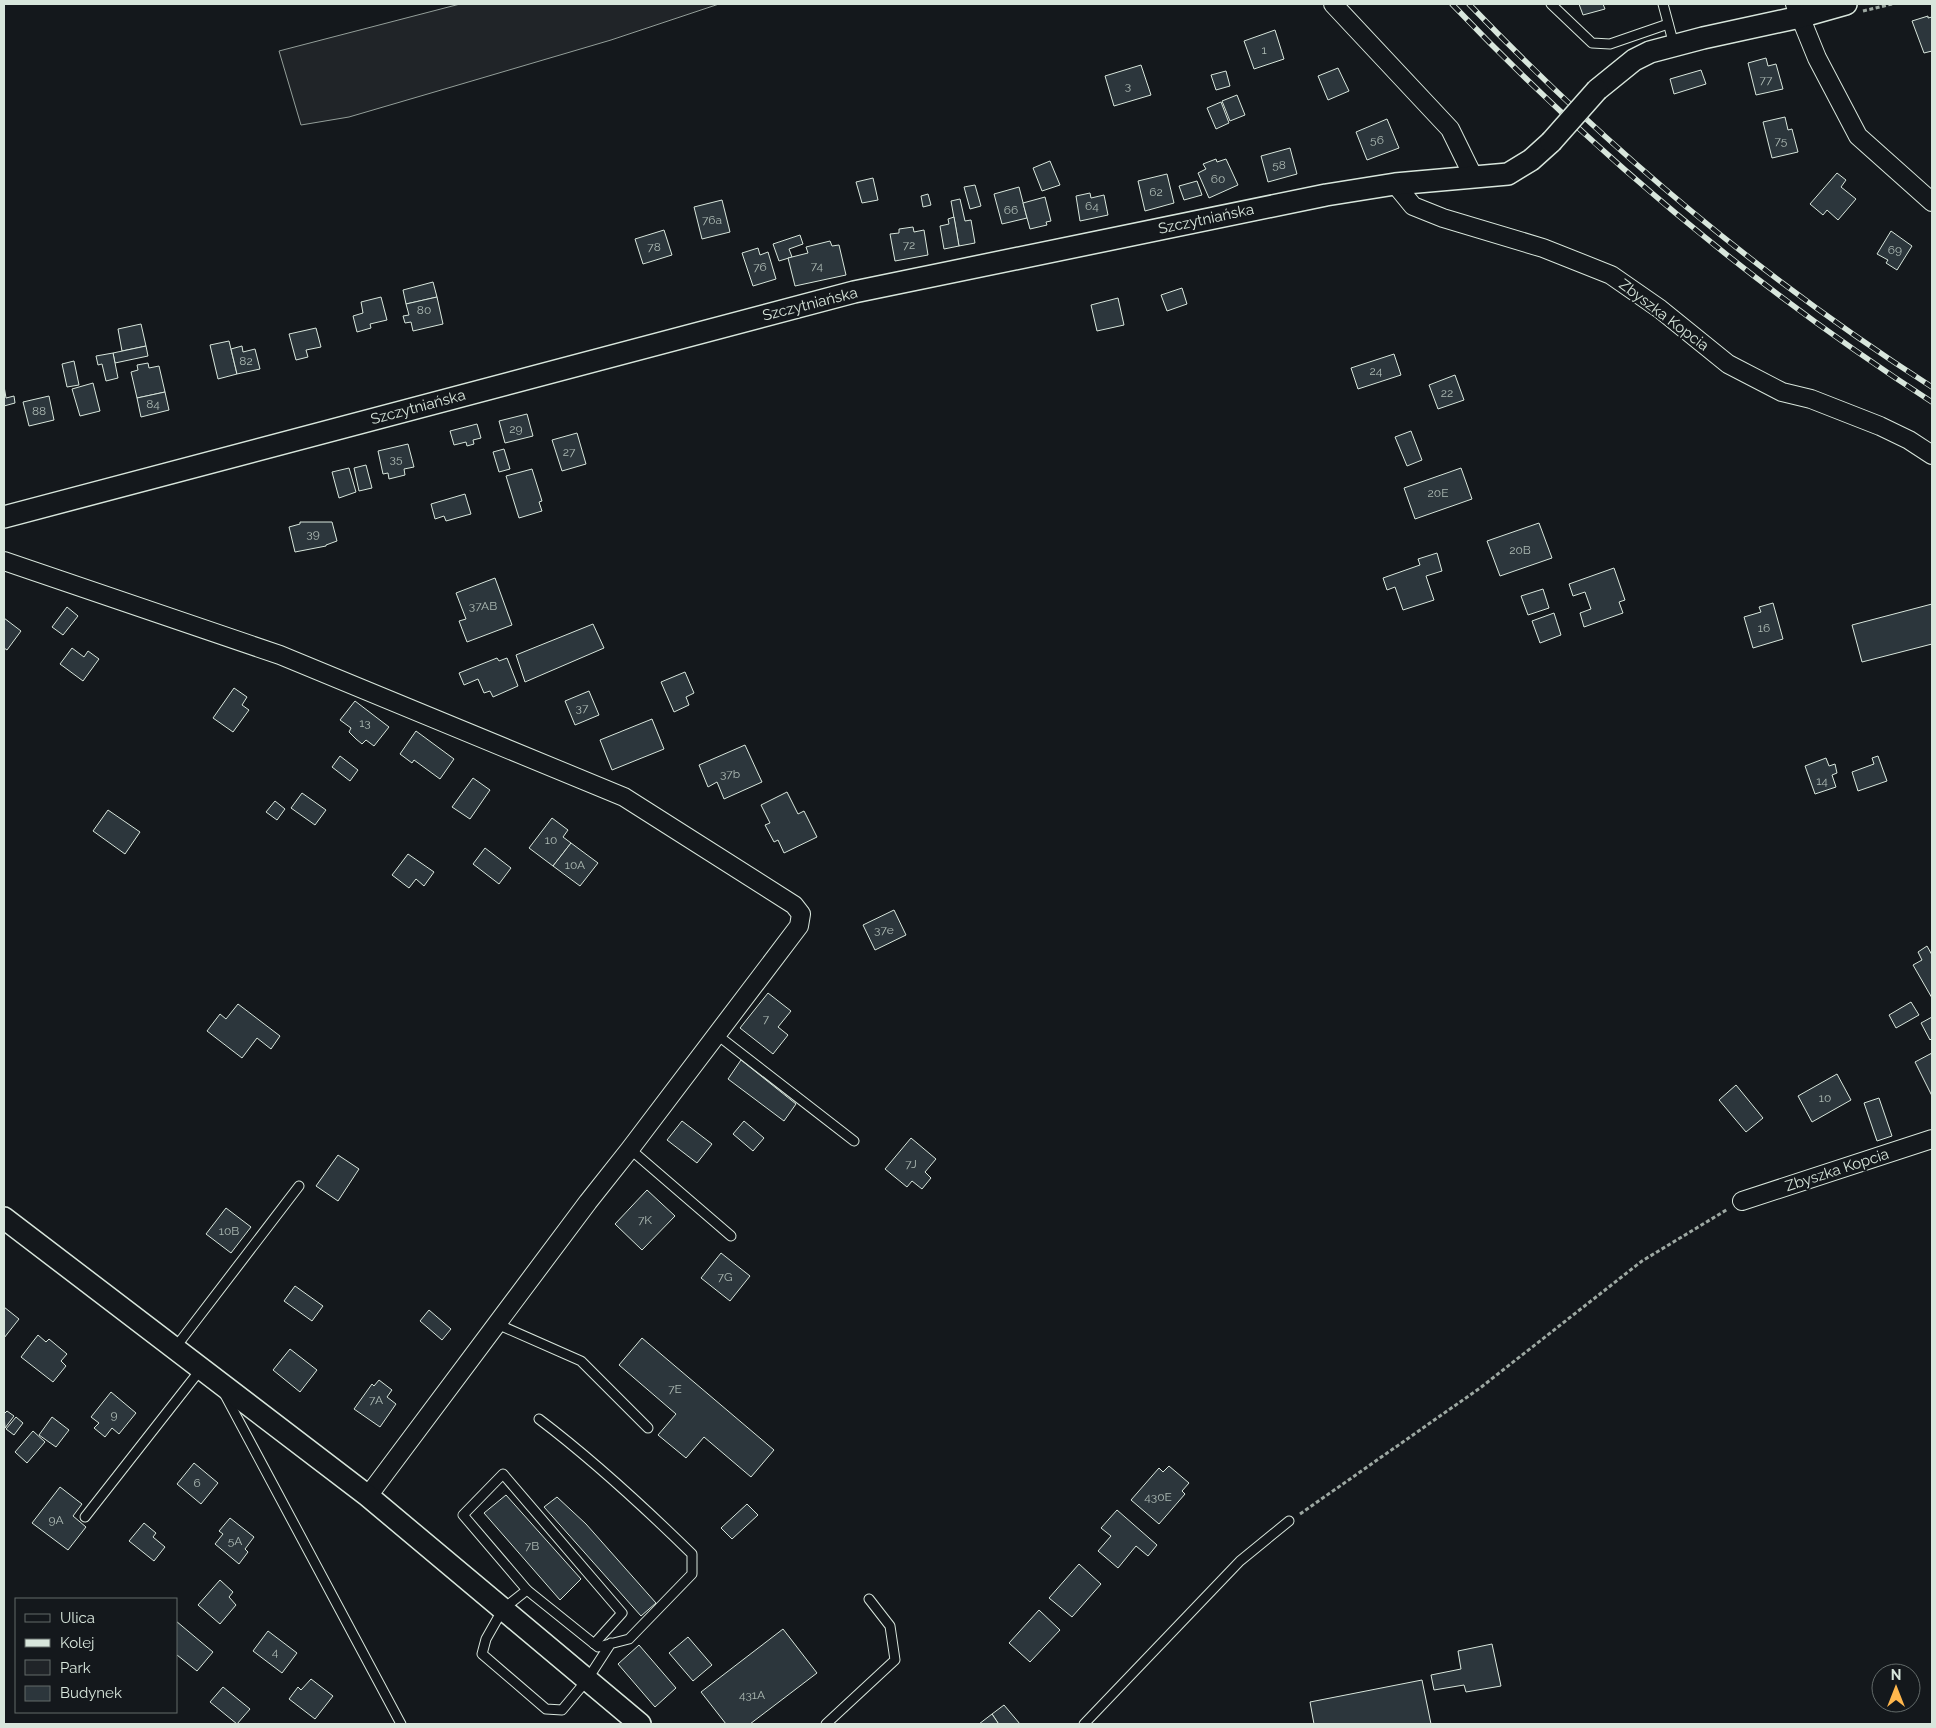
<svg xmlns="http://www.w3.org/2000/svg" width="1936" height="1728" font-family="Raleway,sans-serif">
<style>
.green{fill:#202428;stroke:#939e99}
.building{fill:#2c363c;stroke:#d8e6dc}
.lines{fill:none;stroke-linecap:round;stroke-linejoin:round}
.service-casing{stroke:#d8e6dc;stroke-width:11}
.minor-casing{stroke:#d8e6dc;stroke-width:20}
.tertiary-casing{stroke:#d8e6dc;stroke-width:24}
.path{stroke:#9da8a2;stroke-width:3;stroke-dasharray:4 2.5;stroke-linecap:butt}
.service{stroke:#14181c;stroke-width:9}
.minor{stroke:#14181c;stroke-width:18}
.tertiary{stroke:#14181c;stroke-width:21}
.rail-casing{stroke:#d8e6dc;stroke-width:5.5}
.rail{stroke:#14181c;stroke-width:4;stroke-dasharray:11;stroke-linecap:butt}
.tertiary-bridge-casing{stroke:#d8e6dc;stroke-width:24;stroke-linecap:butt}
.tertiary-bridge{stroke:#14181c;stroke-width:21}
.labels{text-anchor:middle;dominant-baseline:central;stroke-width:4;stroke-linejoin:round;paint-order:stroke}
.number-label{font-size:12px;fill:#adbab4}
.street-label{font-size:15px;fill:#d8e6dc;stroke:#14181c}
</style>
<rect width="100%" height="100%" fill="#14181c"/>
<!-- green -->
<path class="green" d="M 460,4 L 719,4 L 611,40 L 431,93 L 349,117 L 301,125 L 279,51 Z"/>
<!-- building -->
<g class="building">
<path d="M 1579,4 L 1603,4 L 1605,9 L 1583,15 Z"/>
<path d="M 1928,16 L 1928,18 L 1932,17 L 1932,51 L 1924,53 L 1912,21 Z"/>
<path d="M 1275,30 L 1284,59 L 1254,69 L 1244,41 Z"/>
<path d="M 1766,58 L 1768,66 L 1776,64 L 1783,89 L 1756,95 L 1748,63 Z"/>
<path d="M 1141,65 L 1151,95 L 1114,106 L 1105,76 Z"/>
<path d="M 1338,68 L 1349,91 L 1328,100 L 1318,76 Z"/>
<path d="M 1701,70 L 1706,84 L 1674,94 L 1670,79 Z"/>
<path d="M 1226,71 L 1230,86 L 1216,90 L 1211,75 Z"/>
<path d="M 1237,95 L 1245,115 L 1230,121 L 1222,101 Z"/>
<path d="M 1221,102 L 1229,123 L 1216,129 L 1207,108 Z"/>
<path d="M 1785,117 L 1788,130 L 1792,129 L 1798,152 L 1772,158 L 1763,122 Z"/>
<path d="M 1387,119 L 1399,148 L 1367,160 L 1356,132 Z"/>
<path d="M 1290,148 L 1297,174 L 1268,182 L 1261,156 Z"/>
<path d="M 1216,159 L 1217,162 L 1226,159 L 1238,185 L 1209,198 L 1198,173 L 1206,169 L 1203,164 Z"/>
<path d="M 1050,161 L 1060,185 L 1042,191 L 1033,168 Z"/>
<path d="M 1837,173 L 1846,180 L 1841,187 L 1856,199 L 1838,220 L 1827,210 L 1823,215 L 1810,204 Z"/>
<path d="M 1167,174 L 1174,203 L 1145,211 L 1138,181 Z"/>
<path d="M 873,178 L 878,200 L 862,203 L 856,182 Z"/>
<path d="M 1197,181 L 1202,195 L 1184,200 L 1179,186 Z"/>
<path d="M 975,185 L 981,206 L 970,209 L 964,187 Z"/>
<path d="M 1019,187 L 1027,218 L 1002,224 L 994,194 Z"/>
<path d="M 1090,193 L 1091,198 L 1104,195 L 1108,215 L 1080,221 L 1076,196 Z"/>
<path d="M 928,194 L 931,205 L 923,207 L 921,196 Z"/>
<path d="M 1045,197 L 1051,221 L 1046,222 L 1047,225 L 1030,229 L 1023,203 Z"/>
<path d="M 960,199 L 965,221 L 971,220 L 975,243 L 959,246 L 951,201 Z"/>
<path d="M 722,200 L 730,232 L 702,239 L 694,207 Z"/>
<path d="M 954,217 L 959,246 L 944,249 L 940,226 L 949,224 L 948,219 Z"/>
<path d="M 913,227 L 914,232 L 924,230 L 928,255 L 895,261 L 890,234 L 899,233 L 899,229 Z"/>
<path d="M 664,230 L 672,255 L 643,264 L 635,239 Z"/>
<path d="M 1891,231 L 1912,246 L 1897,270 L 1886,263 L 1888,260 L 1877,254 Z"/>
<path d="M 800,235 L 803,244 L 789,249 L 792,257 L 779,261 L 773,244 Z"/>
<path d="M 830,241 L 832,246 L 839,245 L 846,275 L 795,286 L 788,258 L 808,253 L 806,247 Z"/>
<path d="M 758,248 L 760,255 L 768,252 L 776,279 L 753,286 L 742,253 Z"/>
<path d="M 433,282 L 437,297 L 406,304 L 403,290 Z"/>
<path d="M 1182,288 L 1187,304 L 1167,311 L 1161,295 Z"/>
<path d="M 381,297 L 387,320 L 370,324 L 371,328 L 357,332 L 353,316 L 363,313 L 361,302 Z"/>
<path d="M 437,297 L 443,324 L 413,331 L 411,322 L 405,323 L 403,316 L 409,315 L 406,304 Z"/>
<path d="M 1118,298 L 1124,325 L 1097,331 L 1091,305 Z"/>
<path d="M 141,324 L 146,346 L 122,351 L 118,329 Z"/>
<path d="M 316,328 L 321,347 L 306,350 L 308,357 L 296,360 L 289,334 Z"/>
<path d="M 229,341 L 237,374 L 218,379 L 210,345 Z"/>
<path d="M 146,346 L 148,356 L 115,363 L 113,353 Z"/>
<path d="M 242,346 L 243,352 L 255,349 L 260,369 L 237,374 L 231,349 Z"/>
<path d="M 113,353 L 118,378 L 106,381 L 102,364 L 98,365 L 96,356 Z"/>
<path d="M 1394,354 L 1401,375 L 1358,389 L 1351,368 Z"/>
<path d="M 74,361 L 79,385 L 67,387 L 62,364 Z"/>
<path d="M 148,363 L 149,368 L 159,366 L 165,392 L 137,398 L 131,372 L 138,370 L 137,365 Z"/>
<path d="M 1455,375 L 1464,400 L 1438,409 L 1429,385 Z"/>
<path d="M 93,383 L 100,411 L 80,416 L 72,389 Z"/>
<path d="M 4,386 L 6,398 L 14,396 L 15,403 L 4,406 Z"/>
<path d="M 165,392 L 169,410 L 141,417 L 137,398 Z"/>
<path d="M 49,396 L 54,420 L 29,426 L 23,402 Z"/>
<path d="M 527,414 L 533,436 L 505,443 L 499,421 Z"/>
<path d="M 477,424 L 481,438 L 473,440 L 474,444 L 467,446 L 466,442 L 454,445 L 450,431 Z"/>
<path d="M 1411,431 L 1422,460 L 1407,466 L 1395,437 Z"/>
<path d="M 577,433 L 586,464 L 562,471 L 552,440 Z"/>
<path d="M 408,444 L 414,467 L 404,469 L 405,475 L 389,479 L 388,473 L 383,474 L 378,451 Z"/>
<path d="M 504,449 L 510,469 L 499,472 L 493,452 Z"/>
<path d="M 366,465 L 372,488 L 359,491 L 354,468 Z"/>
<path d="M 349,468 L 356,492 L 339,498 L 332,472 Z"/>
<path d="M 1461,468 L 1472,499 L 1415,519 L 1404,488 Z"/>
<path d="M 532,469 L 542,501 L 539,502 L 542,511 L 519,518 L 506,476 Z"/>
<path d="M 465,494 L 471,514 L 446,521 L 444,516 L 435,519 L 431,504 Z"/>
<path d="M 300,522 L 332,522 L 337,541 L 326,545 L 326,546 L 295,552 L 289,527 L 300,524 Z"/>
<path d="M 1539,523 L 1552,558 L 1500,576 L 1487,541 Z"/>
<path d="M 1437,553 L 1442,571 L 1426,576 L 1434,600 L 1403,610 L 1395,587 L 1387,590 L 1383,578 L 1420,565 L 1418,559 Z"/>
<path d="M 1614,568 L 1625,600 L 1619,602 L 1623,613 L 1584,627 L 1580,613 L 1591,609 L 1585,592 L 1573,596 L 1569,584 Z"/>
<path d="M 495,578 L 512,625 L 467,642 L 459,621 L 466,619 L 456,593 Z"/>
<path d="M 1543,589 L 1549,608 L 1528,615 L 1521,596 Z"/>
<path d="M 1773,603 L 1783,639 L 1753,648 L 1744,617 L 1761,612 L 1759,607 Z"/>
<path d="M 1932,604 L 1932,644 L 1862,662 L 1852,625 Z"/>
<path d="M 67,607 L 78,616 L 63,635 L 52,627 Z"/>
<path d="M 1554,613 L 1561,635 L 1540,643 L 1532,621 Z"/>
<path d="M 4,618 L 21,631 L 7,650 L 4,648 Z"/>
<path d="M 593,624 L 604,648 L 525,682 L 516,655 Z"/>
<path d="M 72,648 L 84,657 L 88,651 L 99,659 L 83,681 L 60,664 Z"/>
<path d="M 497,658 L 499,661 L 507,658 L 518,686 L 493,697 L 490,691 L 484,693 L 478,679 L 464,685 L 459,673 Z"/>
<path d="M 685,672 L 694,693 L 686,697 L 689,705 L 674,712 L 661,682 Z"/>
<path d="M 234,688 L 247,697 L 242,705 L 249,710 L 233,732 L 213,718 Z"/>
<path d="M 589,691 L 599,715 L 575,725 L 565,701 Z"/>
<path d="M 355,701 L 389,727 L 374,746 L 366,740 L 362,744 L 356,739 L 349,732 L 351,728 L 340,720 Z"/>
<path d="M 652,719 L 664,749 L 612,770 L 600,740 Z"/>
<path d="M 416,731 L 454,759 L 440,779 L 414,760 L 412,763 L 400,754 Z"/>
<path d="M 745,745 L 762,782 L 724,799 L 717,782 L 708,787 L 699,765 Z"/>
<path d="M 340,756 L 358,770 L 350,781 L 332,767 Z"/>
<path d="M 1878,756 L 1887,781 L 1858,791 L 1852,772 L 1874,764 L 1872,758 Z"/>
<path d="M 1826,758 L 1829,766 L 1835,764 L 1837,773 L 1832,775 L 1836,787 L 1815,794 L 1805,766 Z"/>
<path d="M 473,778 L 490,790 L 470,819 L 452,807 Z"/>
<path d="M 787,792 L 798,814 L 804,811 L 817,837 L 784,853 L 778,840 L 774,842 L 765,825 L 770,823 L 761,805 Z"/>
<path d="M 302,793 L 326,810 L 315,825 L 291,808 Z"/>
<path d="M 275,801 L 285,809 L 277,820 L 266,812 Z"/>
<path d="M 108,810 L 140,832 L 125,854 L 93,831 Z"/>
<path d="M 552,818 L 568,830 L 563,837 L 571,843 L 553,866 L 529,848 Z"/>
<path d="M 571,843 L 598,863 L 580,886 L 553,866 Z"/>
<path d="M 485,848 L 511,868 L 499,884 L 473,864 Z"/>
<path d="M 408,854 L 434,872 L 424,886 L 416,879 L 409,888 L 392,875 Z"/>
<path d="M 894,910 L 906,935 L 875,950 L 863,925 Z"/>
<path d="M 1927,946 L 1932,955 L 1932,998 L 1913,965 L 1922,960 L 1918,952 Z"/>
<path d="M 768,993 L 791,1011 L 778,1027 L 788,1035 L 773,1054 L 740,1028 Z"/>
<path d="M 1911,1002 L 1919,1015 L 1896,1028 L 1889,1015 Z"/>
<path d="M 238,1004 L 280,1036 L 271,1049 L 257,1038 L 242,1058 L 207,1031 L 220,1014 L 226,1019 Z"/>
<path d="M 1932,1017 L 1932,1038 L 1930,1040 L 1921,1023 Z"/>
<path d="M 1932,1053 L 1932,1096 L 1915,1062 Z"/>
<path d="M 741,1060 L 796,1104 L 784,1121 L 728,1079 Z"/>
<path d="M 1837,1074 L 1851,1100 L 1812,1122 L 1798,1096 Z"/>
<path d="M 1736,1085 L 1763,1118 L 1746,1132 L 1719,1100 Z"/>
<path d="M 1879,1098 L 1892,1136 L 1877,1141 L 1864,1103 Z"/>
<path d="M 682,1121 L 712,1144 L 697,1163 L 667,1140 Z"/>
<path d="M 744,1121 L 764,1138 L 753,1151 L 733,1134 Z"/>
<path d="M 911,1138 L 936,1159 L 925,1172 L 931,1178 L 922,1189 L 912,1181 L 907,1187 L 885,1169 Z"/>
<path d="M 338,1155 L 359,1169 L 338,1201 L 316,1186 Z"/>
<path d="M 647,1190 L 675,1216 L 642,1250 L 615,1224 Z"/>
<path d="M 226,1208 L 251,1227 L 231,1253 L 206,1234 Z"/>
<path d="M 721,1253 L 750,1276 L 730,1301 L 701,1278 Z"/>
<path d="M 295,1286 L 323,1306 L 312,1321 L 284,1301 Z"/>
<path d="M 4,1307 L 19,1319 L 4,1338 Z"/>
<path d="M 429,1310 L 451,1329 L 442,1340 L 420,1321 Z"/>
<path d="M 38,1335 L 46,1342 L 49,1339 L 67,1354 L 61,1361 L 66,1366 L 53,1382 L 21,1357 Z"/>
<path d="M 642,1338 L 774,1450 L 751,1477 L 704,1437 L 686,1458 L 658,1435 L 676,1414 L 619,1365 Z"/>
<path d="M 290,1349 L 317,1370 L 300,1392 L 273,1370 Z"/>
<path d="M 379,1380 L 392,1390 L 387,1397 L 396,1404 L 380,1427 L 354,1409 L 372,1384 L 374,1386 Z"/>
<path d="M 111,1392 L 136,1413 L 119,1434 L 112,1428 L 105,1437 L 94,1428 L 99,1423 L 91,1417 Z"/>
<path d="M 7,1411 L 14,1416 L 5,1428 L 4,1414 Z"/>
<path d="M 16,1417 L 23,1423 L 14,1435 L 6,1429 Z"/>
<path d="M 52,1417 L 69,1430 L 56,1447 L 39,1435 Z"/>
<path d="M 33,1431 L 45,1442 L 27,1463 L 15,1452 Z"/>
<path d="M 194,1463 L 218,1483 L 201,1504 L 177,1484 Z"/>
<path d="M 1169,1466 L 1189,1483 L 1182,1491 L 1185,1494 L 1159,1524 L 1131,1500 L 1159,1468 L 1163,1472 Z"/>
<path d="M 60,1487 L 82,1504 L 73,1516 L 86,1527 L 68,1550 L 32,1523 Z"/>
<path d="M 506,1495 L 581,1579 L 560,1600 L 484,1513 Z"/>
<path d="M 557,1497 L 586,1524 L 656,1603 L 641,1616 L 544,1507 Z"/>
<path d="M 747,1504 L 758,1515 L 732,1539 L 721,1528 Z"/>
<path d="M 1117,1510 L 1157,1545 L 1148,1556 L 1136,1546 L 1118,1568 L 1098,1551 L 1111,1536 L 1101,1528 Z"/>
<path d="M 230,1518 L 254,1537 L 245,1549 L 248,1552 L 239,1564 L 215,1544 L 223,1534 L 219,1531 Z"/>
<path d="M 144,1523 L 156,1533 L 153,1537 L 165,1547 L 154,1561 L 129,1541 Z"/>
<path d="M 1079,1564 L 1101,1584 L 1072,1617 L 1049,1598 Z"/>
<path d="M 220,1580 L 233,1592 L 229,1597 L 236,1605 L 220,1624 L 198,1605 Z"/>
<path d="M 1039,1610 L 1060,1630 L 1030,1662 L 1009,1643 Z"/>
<path d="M 176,1621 L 213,1652 L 197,1671 L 177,1655 L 176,1656 Z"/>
<path d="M 783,1629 L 817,1673 L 750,1724 L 726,1724 L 701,1692 Z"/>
<path d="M 268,1631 L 297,1653 L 282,1673 L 253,1651 Z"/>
<path d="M 688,1637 L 712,1665 L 693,1681 L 669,1653 Z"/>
<path d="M 1492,1644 L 1501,1686 L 1466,1692 L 1464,1685 L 1434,1690 L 1431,1675 L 1461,1669 L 1458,1651 Z"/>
<path d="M 639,1645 L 676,1688 L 655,1707 L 618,1664 Z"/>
<path d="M 311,1679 L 333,1696 L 315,1719 L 289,1699 L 298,1687 L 301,1690 Z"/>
<path d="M 1422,1680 L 1431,1724 L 1314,1724 L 1310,1702 Z"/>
<path d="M 223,1687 L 250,1709 L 237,1724 L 210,1702 Z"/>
<path d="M 1004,1705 L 1020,1724 L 997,1724 L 998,1723 L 992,1714 Z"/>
<path d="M 992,1714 L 998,1723 L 997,1724 L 979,1724 Z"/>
</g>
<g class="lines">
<!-- service casing -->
<g class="service-casing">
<g id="service">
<path d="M 1551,4 L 1592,43 L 1610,44 L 1668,24"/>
<path d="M 1663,4 L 1674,45"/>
<path d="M 716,1034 L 854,1141"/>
<path d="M 630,1149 L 731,1236"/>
<path d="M 497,1324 L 581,1361 L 648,1428"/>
<path d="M 175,1348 L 299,1186"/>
<path d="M 225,1395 L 401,1724"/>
<path d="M 539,1419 C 593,1460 643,1506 692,1554 L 692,1574 L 629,1639 L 598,1647 L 527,1590 L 503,1609 L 486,1639 L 482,1654 L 546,1709 L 562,1710 L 587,1680 L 611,1643"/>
<path d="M 85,1517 L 201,1369"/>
<path d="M 527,1590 L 463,1515 L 503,1474 L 622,1613 L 594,1644"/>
<path d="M 826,1724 L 895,1660 L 890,1626 L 869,1599"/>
<path d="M 1084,1724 L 1240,1561 L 1289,1521"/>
</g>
</g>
<!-- minor casing -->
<g class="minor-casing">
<g id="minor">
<path d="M 1333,4 L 1450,129 L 1474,178"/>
<path d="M 1795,4 L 1817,58 L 1858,136 L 1932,202"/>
<path d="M 1395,184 L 1413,206 L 1443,218 L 1543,248 L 1611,275 L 1660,309 L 1728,364 L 1782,392 L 1811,399 L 1880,426 L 1909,440 L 1932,455"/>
<path d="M 4,561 L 280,655 L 624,797 L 794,905 L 801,914 L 799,926 L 630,1149 L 588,1202 L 368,1496"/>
<path d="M 1742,1201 L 1932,1139"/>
</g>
</g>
<!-- tertiary casing -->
<g class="tertiary-casing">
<g id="tertiary">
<path d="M 1597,90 L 1634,60 L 1650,52 L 1703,38 L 1800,17 L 1846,4"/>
<path d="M 4,517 L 854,292 L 1326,195 L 1395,184 L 1508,174 L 1531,160 L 1551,142"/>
<path d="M 4,1218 L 368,1496 L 640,1724"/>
</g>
</g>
<!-- path -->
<g class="path">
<path d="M 1863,11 L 1892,4"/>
<path d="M 1300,1514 L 1480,1388 L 1642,1261 L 1728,1209"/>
</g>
<!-- service -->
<use href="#service" class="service"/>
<!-- minor -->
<use href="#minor" class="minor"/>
<!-- tertiary -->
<use href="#tertiary" class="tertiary"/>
<!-- rail casing -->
<g class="rail-casing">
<g id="rail">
<path d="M 1452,4 C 1596,155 1756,288 1932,402"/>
<path d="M 1469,4 C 1608,149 1762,278 1932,387"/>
</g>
</g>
<!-- rail -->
<use href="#rail" class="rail"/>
<!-- tertiary-bridge casing -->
<g class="tertiary-bridge-casing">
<path id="tertiary-bridge" d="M 1551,142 L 1597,90"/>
</g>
<!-- tertiary-bridge -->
<use href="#tertiary-bridge" class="tertiary-bridge"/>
</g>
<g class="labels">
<!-- number labels -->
<g class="number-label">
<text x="1264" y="50">1</text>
<text x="1766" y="80">77</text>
<text x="1128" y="86">3</text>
<text x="1377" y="140">56</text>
<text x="1781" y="141">75</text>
<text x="1279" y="165">58</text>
<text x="1218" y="179">60</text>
<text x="1156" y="192">62</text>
<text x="1092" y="206">64</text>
<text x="1011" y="210">66</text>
<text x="712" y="220">76a</text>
<text x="909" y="245">72</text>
<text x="654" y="247">78</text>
<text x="1895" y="250">69</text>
<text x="817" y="266">74</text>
<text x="760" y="267">76</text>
<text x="424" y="310">80</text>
<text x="246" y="361">82</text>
<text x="1376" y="371">24</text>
<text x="1447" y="393">22</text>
<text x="153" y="404">84</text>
<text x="39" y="411">88</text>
<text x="516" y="429">29</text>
<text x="569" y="452">27</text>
<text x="396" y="459">35</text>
<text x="1438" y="493">20E</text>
<text x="313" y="534">39</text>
<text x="1520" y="550">20B</text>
<text x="483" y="606">37AB</text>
<text x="1764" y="628">16</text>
<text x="582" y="708">37</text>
<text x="365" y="723">13</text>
<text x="730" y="774">37b</text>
<text x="1822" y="781">14</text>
<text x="551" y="840">10</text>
<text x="575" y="865">10A</text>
<text x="884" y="930">37e</text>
<text x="766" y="1019">7</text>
<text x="1825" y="1098">10</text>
<text x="911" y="1164">7J</text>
<text x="645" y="1220">7K</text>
<text x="229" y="1231">10B</text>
<text x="725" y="1277">7G</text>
<text x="675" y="1389">7E</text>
<text x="376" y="1400">7A</text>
<text x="114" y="1415">9</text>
<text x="197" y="1483">6</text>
<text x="1158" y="1497">430E</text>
<text x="56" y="1520">9A</text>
<text x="235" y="1541">5A</text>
<text x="532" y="1546">7B</text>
<text x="275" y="1652">4</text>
<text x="752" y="1695">431A</text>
</g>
<!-- street labels -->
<g class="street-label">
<text transform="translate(1206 219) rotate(-12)">Szczytniańska</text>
<text transform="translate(810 304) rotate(-14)">Szczytniańska</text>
<text transform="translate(1664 315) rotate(37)">Zbyszka Kopcia</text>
<text transform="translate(418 407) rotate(-15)">Szczytniańska</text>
<text transform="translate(1837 1170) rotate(-18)">Zbyszka Kopcia</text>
</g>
</g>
<!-- border -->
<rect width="1936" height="1728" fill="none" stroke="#d8e6dc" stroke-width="10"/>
<!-- legend -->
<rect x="15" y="1598" width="162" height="115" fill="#14181c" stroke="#626a69"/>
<rect x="25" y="1614" width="25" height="8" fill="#14181c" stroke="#626a69"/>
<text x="60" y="1623" font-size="15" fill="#d8e6dc">Ulica</text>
<rect x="25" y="1639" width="25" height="8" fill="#d8e6dc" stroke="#626a69"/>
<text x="60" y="1648" font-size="15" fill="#d8e6dc">Kolej</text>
<rect x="25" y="1660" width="25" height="15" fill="#202428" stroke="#626a69"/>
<text x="60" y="1673" font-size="15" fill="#d8e6dc">Park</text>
<rect x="25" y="1686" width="25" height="15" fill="#2c363c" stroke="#626a69"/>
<text x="60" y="1698" font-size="15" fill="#d8e6dc">Budynek</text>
<!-- north arrow -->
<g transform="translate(1896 1688)"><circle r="24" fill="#14181c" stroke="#626a69"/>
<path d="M0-4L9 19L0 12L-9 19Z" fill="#ffb74d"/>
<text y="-8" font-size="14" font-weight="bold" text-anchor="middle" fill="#d8e6dc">N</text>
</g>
</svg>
